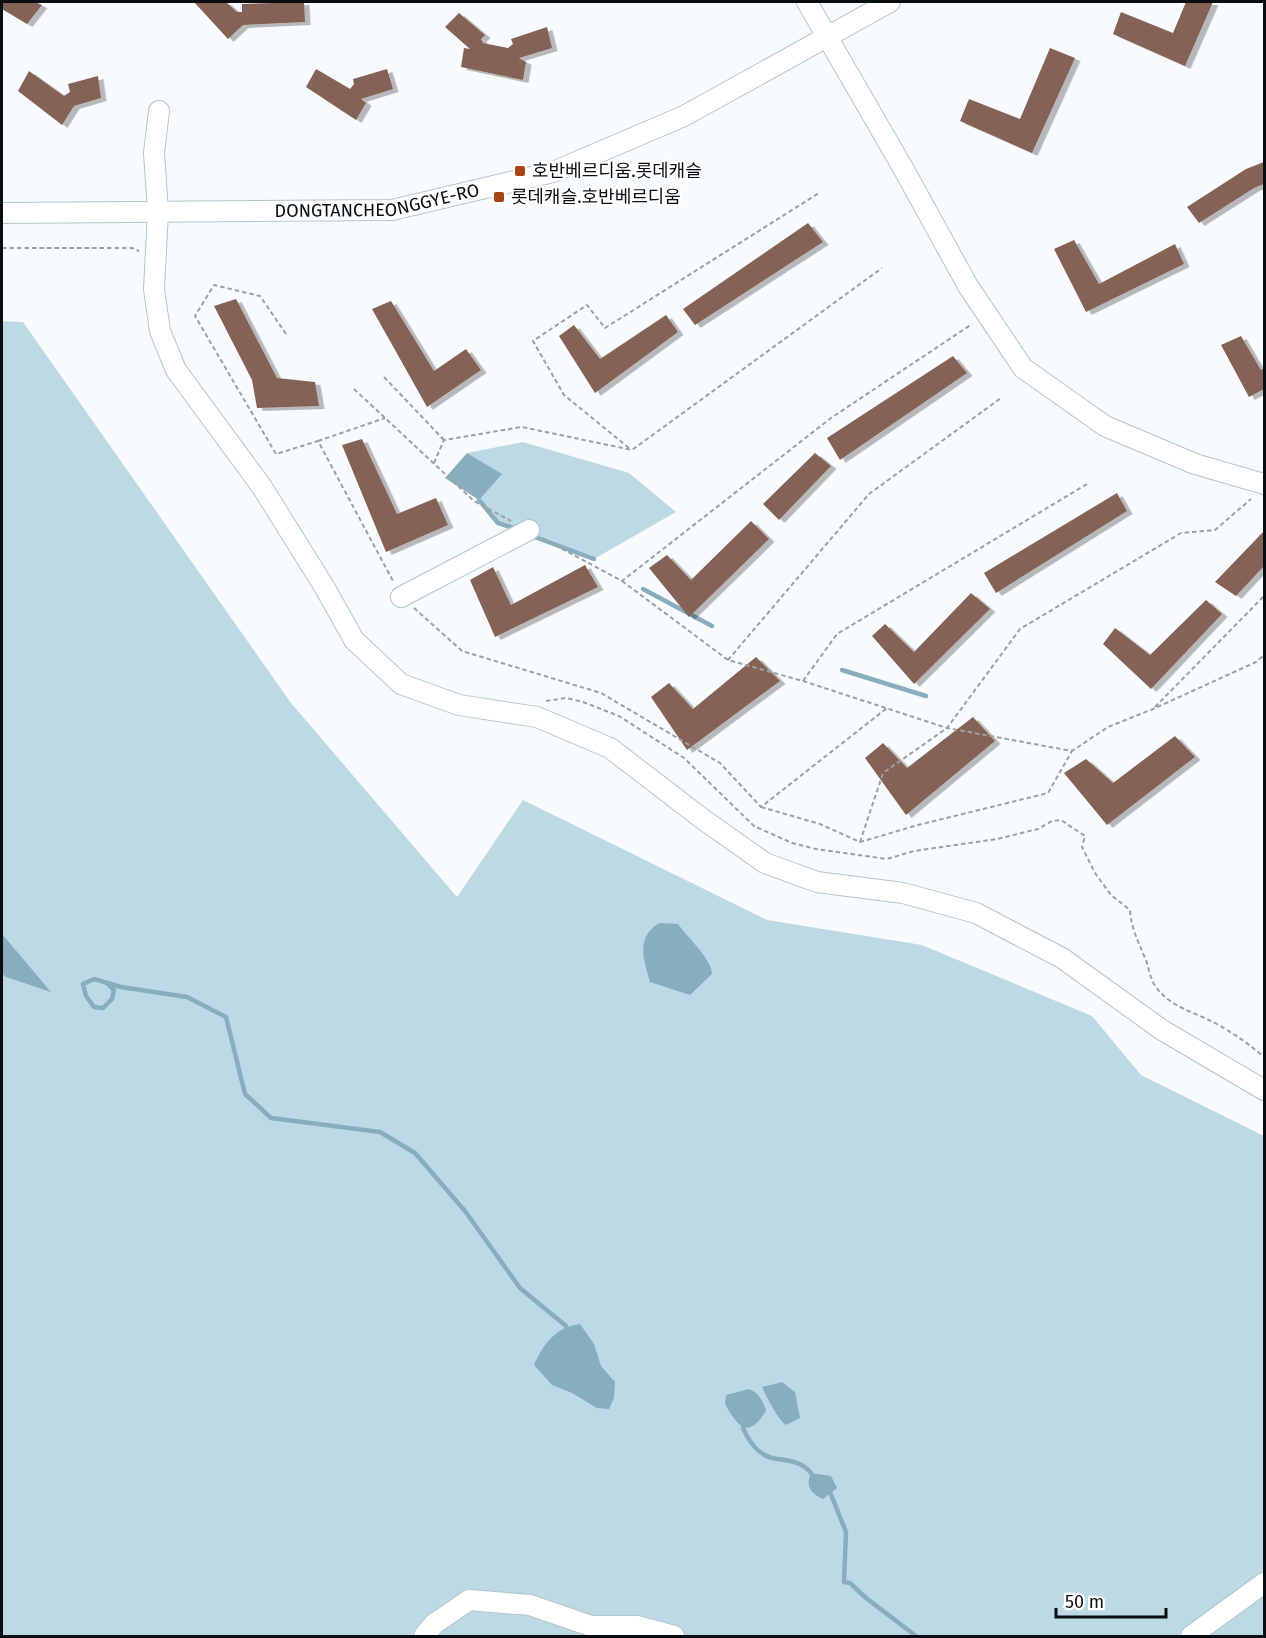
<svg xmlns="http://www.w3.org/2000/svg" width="1266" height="1638" font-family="'Fira Sans','Noto Sans KR',sans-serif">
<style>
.green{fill:#bdd9e5}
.water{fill:#88aebe}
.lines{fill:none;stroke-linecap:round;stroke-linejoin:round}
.stream{stroke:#88aebe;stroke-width:4.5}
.building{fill:#846256;filter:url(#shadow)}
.minor-casing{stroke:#b3c5cd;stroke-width:22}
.path{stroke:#9da1a4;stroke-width:2;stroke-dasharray:4.5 3;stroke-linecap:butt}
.minor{stroke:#fff;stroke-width:20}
.poi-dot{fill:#a94417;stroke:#fff;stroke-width:2}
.labels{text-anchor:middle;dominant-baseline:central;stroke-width:4.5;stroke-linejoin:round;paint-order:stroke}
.poi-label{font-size:18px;fill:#080e11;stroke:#fff;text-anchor:start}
.street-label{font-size:18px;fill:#080e11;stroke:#fff}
</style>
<defs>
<filter id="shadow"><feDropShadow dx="5.5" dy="3" stdDeviation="0" flood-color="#0004"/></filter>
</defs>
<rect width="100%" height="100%" fill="#f8fbfd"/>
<!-- green -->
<g class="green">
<path d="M 2,321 L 23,322 L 291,703 L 457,897 L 523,800 L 767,920 L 922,945 L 1092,1016 L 1141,1075 L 1264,1136 L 1264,1636 L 2,1636 Z"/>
<path d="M 523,442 L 629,473 L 676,512 L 594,559 L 498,523 L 479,500 L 501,474 L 467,453 Z"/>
</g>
<!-- water -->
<g class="water">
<path d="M 467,453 L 502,474 L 479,500 L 445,478 Z"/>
<path d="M 659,923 L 678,924 C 687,937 712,959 712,974 L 690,995 L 650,982 C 644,960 635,938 659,923 Z"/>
<path d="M 2,934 L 51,992 L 6,977 L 2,974 Z"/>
<path d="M 580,1324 L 594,1344 L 601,1366 L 615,1382 L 614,1398 L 609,1409 L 597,1408 L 572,1393 L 552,1385 L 534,1365 C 543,1344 556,1327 580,1324 Z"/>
<path d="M 782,1382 L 795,1392 L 800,1418 L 786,1425 C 778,1420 766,1396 762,1387 Z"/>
<path d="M 749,1389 C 758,1392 764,1402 766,1411 C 748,1440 738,1427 725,1404 L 726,1395 Z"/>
<path d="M 811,1473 L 831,1476 L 837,1488 L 823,1499 C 811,1494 805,1486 811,1473 Z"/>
</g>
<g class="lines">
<!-- stream -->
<g class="stream">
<path d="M 479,500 L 498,523 L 516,529"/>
<path d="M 532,536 L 594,559"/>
<path d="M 643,589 L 712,626"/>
<path d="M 842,670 L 926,696"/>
<path d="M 107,983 L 114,990 L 112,999 L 103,1008 L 94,1007 L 86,996 L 83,984 L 94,979 L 121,987 L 187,997 L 226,1017 L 245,1094 L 271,1118 L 380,1132 L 415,1153 L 465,1211 L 520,1288 L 566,1326"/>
<path d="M 743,1428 C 749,1441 757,1454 772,1458 C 787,1461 801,1460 811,1473"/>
<path d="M 830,1492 L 846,1532 L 844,1582 L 850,1583 L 866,1598 L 916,1636"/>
</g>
</g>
<!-- building -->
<g class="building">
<path d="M 2,2 L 35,2 L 42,5 L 27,24 L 2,9 Z"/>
<path d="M 194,2 L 226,2 L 237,12 L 242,12 L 242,4 L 304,2 L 305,22 L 243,25 L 228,39 Z"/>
<path d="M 1186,2 L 1213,2 L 1185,66 L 1113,34 L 1121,12 L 1173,33 Z"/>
<path d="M 459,13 L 485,35 L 481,39 L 483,43 L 508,48 L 513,44 L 511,39 L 547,27 L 552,48 L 519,58 L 526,62 L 523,80 L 461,67 L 464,48 L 470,49 L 445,27 Z"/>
<path d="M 1050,48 L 1075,58 L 1032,153 L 960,121 L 969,99 L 1020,119 Z"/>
<path d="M 316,69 L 350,89 L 354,84 L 353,79 L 387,69 L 393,89 L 361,99 L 366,103 L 356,120 L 306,87 Z"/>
<path d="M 29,71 L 64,96 L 70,92 L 68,84 L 98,76 L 101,98 L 74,106 L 62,125 L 18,91 Z"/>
<path d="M 1264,162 L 1264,184 L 1254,188 L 1199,223 L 1187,207 L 1246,169 Z"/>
<path d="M 808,223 L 823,242 L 695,325 L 683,309 Z"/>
<path d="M 1074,240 L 1099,284 L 1175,244 L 1184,264 L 1086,312 L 1054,249 Z"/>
<path d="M 236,299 L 277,378 L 315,382 L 319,406 L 257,408 L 252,380 L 214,306 Z"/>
<path d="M 391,301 L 434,371 L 466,349 L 481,370 L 427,407 L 372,309 Z"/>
<path d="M 666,315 L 678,332 L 595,393 L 559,336 L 574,325 L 600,359 Z"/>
<path d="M 1241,336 L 1261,370 L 1264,368 L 1264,389 L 1249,397 L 1221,345 Z"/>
<path d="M 953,356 L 967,373 L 840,460 L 827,438 Z"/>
<path d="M 362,439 L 397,514 L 436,498 L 448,525 L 386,552 L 342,445 Z"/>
<path d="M 815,453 L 831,466 L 779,520 L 763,504 Z"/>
<path d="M 1117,493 L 1127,511 L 996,593 L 984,573 Z"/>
<path d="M 751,521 L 769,539 L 689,617 L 649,568 L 667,555 L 691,580 Z"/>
<path d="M 1264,531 L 1264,566 L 1236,596 L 1215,582 Z"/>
<path d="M 585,565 L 598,587 L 495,637 L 470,580 L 493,567 L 511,605 Z"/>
<path d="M 971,593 L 990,609 L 914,684 L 872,636 L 885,624 L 914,652 Z"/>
<path d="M 1206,600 L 1222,614 L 1151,689 L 1103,644 L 1115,628 L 1150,655 Z"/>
<path d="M 756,657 L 780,681 L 687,750 L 651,697 L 669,683 L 693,709 Z"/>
<path d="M 973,717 L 995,741 L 906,815 L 865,758 L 883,743 L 907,768 Z"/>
<path d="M 1175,736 L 1195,757 L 1107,825 L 1064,773 L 1086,759 L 1113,783 Z"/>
</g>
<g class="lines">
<!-- minor casing -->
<g class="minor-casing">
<g id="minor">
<path d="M 807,2 L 903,168 L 968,286 L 1023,368 L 1105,426 L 1195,464 L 1264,484"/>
<path d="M 159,111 L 154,153 L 158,212 L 154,289 L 160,331 L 176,370 L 262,487 L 325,588 L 354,640 L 401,684 L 459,705 L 537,717 L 610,748 L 704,820 L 765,863 L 817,882 L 903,893 L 976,913 L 1062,958 L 1162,1030 L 1264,1090"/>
<path id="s1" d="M 2,213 L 392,210 L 553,172 L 684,116 L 890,2"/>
<path d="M 401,597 L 529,530"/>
<path d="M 424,1636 L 434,1624 L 469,1600 L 530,1605 L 591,1626 L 637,1626 L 674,1636"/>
<path d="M 1191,1636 L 1264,1583"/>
</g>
</g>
<!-- path -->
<g class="path">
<path d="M 2,248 L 132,248 L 139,251"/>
<path d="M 286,334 L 260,296 L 214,285 L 195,316 L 276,454 L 318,441 L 393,581"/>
<path d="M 384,377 L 444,440"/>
<path d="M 354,389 L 474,501 L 511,521"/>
<path d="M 318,441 L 385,418"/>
<path d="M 629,448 L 564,395 L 533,341 L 587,305 L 605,328 L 819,193"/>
<path d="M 434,463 L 444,440 L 522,427 L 632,450 L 882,268"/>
<path d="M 542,538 L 622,581 L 831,418 L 972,324"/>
<path d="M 622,581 L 728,660 L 803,681 L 947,728 L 1072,751 L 1108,727 L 1153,709 L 1256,662 L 1264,655"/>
<path d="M 414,608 L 462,651 L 601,693 L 720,763 L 761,807 L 887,708"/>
<path d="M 728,660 L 869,494 L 1001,398"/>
<path d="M 803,681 L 837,634 L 1087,484"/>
<path d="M 546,701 L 566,698 L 583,702 L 619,716 L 684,758 L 754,826 L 792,843 L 816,849 L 887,859 L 914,851 L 997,839 L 1038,829 L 1052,821 L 1061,820 L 1085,836 L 1082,847 L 1095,873 L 1111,895 L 1130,910 C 1131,928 1138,941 1145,958 C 1149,966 1149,976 1154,984 C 1167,1006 1194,1012 1215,1023 C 1233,1033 1249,1044 1264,1057"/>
<path d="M 1155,707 L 1264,596"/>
<path d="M 761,807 L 820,824 L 860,842 L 918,825 L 1048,793 L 1072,751"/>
<path d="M 860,842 L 883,773 L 947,728 L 1020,629 L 1181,533 L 1215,530 L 1251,499"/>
</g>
<!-- minor -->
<use href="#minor" class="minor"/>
</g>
<!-- markers -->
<g class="poi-dot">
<rect x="514" y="165" width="12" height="12" rx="3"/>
<rect x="493" y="191" width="12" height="12" rx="3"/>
</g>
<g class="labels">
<!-- poi labels -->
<g class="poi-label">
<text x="532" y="171">호반베르디움.롯데캐슬</text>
<text x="511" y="197">롯데캐슬.호반베르디움</text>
</g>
<!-- street labels -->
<g class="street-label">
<text stroke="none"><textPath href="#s1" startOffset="376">DONGTANCHEONGGYE-RO</textPath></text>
</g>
</g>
<!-- border -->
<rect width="1266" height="1638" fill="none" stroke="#080e11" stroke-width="6"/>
<!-- scale -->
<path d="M1056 1608v9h110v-9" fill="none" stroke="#080e11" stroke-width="3"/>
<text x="1065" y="1608" font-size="18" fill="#080e11" stroke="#ffffff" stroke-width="4.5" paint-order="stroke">50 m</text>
</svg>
